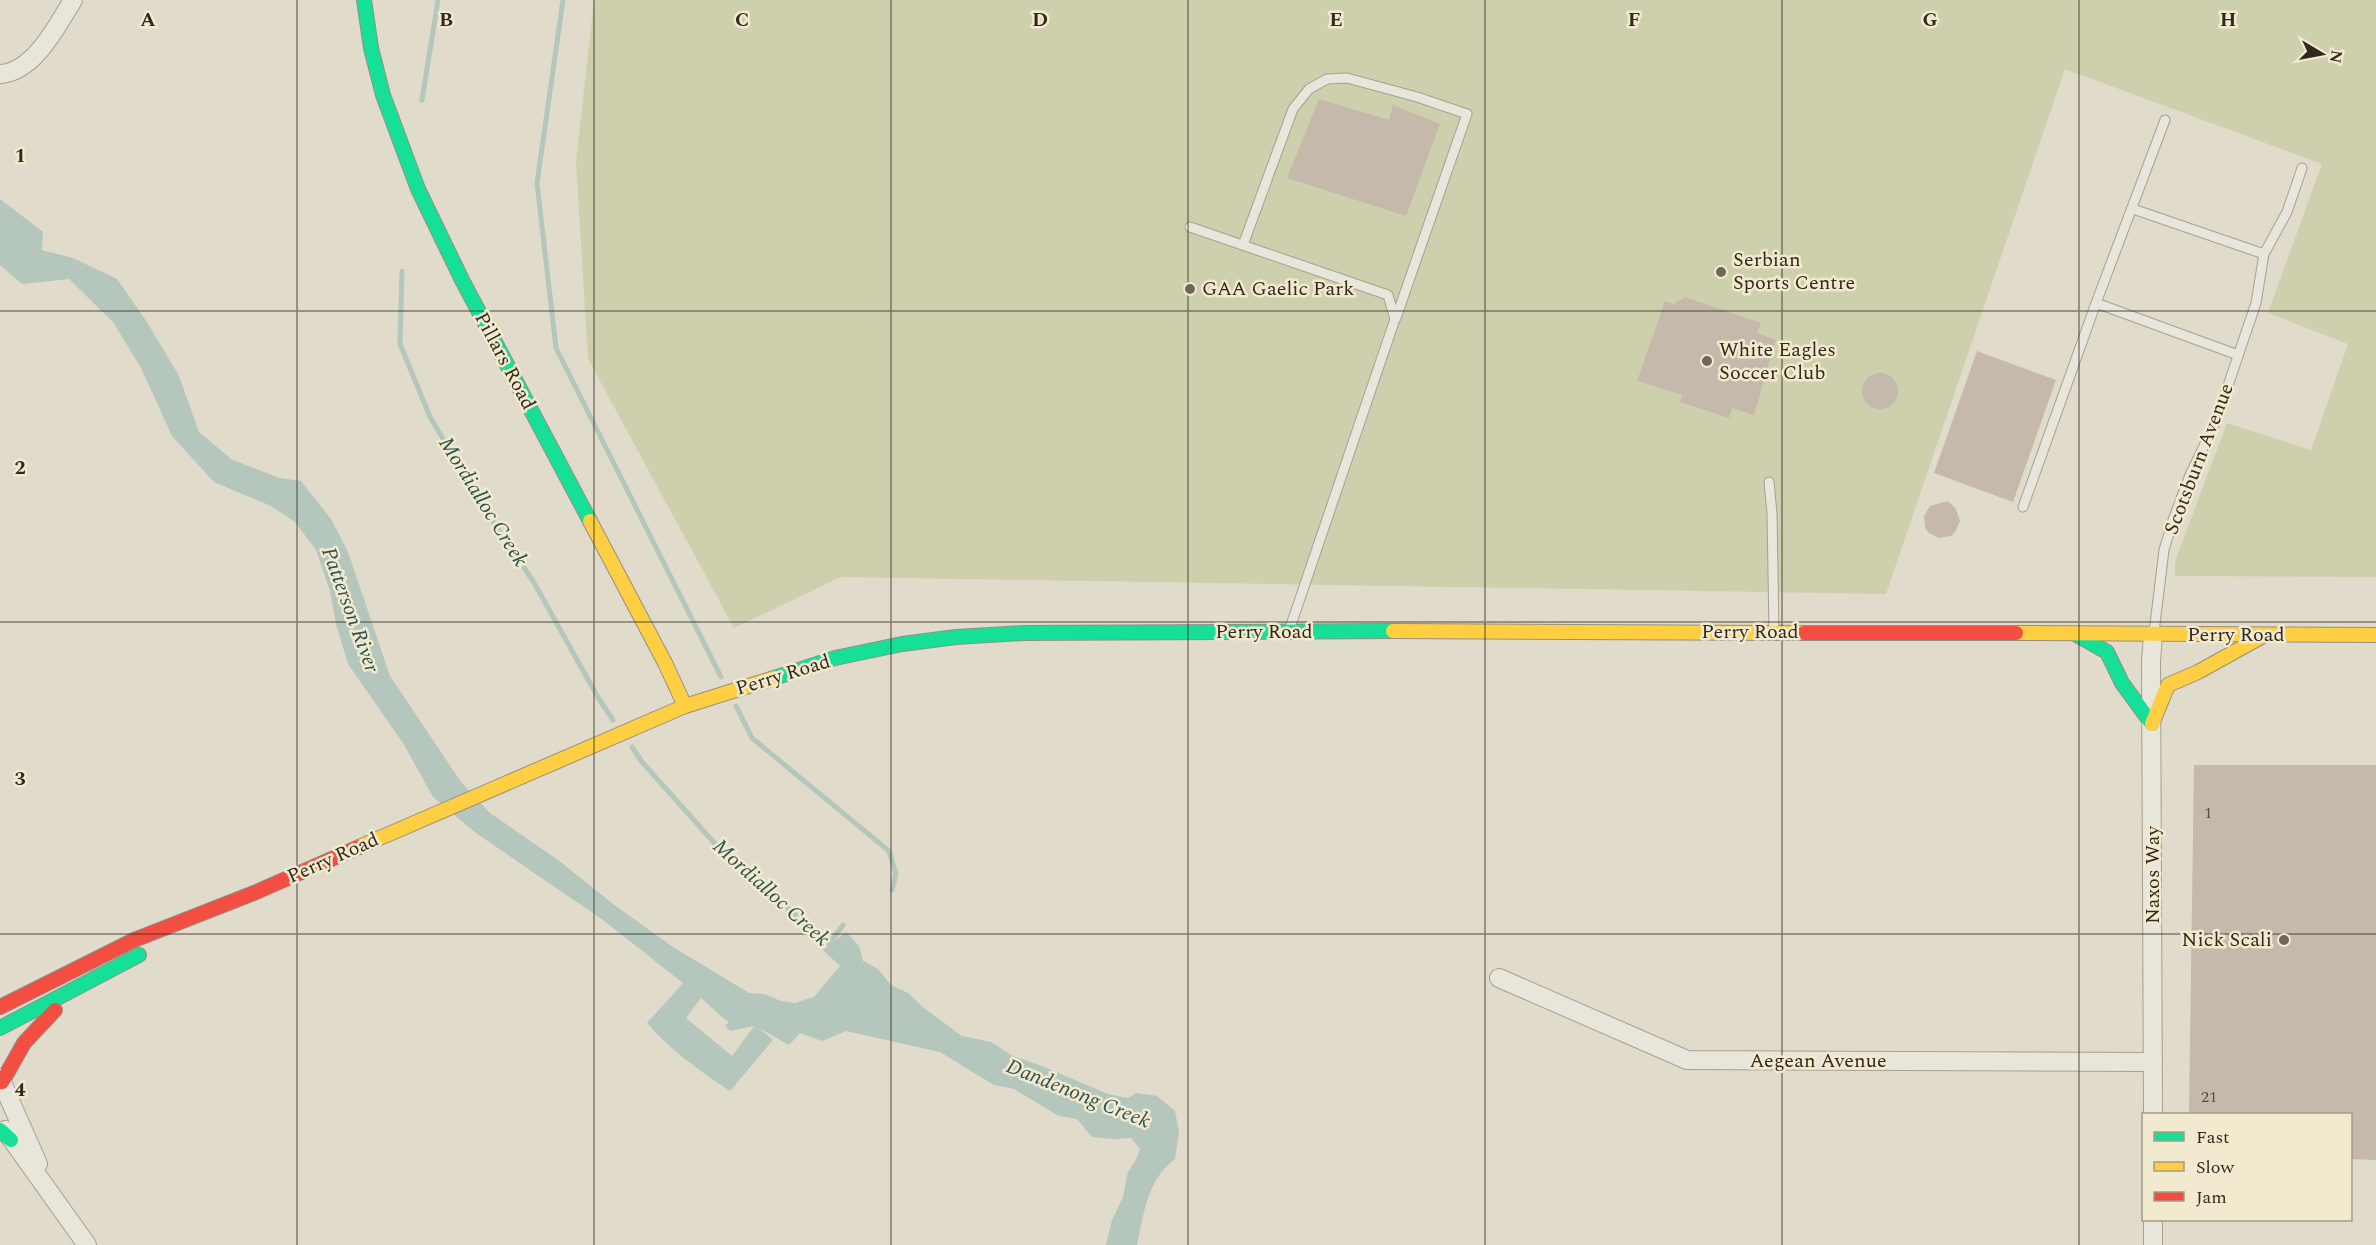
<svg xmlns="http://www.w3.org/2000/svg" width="2376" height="1245" font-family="Spectral,serif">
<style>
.green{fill:#ced0ad}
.water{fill:#b5c6bc;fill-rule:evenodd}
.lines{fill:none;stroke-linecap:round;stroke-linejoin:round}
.stream{stroke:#b5c6bc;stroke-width:5}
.building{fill:#c4b9ab}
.lane-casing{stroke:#a5a093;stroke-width:11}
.street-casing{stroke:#a5a093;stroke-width:20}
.fast-casing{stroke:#958f83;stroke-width:16}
.slow-casing{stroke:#958f83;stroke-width:16}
.jam-casing{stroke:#958f83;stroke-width:16}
.lane{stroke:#e8e5db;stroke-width:9}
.street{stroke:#e8e5db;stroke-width:18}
.fast{stroke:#16e098;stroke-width:14}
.slow{stroke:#ffcf43;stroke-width:14}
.jam{stroke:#f24e42;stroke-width:14}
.grid{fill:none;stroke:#32281d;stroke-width:1.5;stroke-opacity:0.55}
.poi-dot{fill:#6f675a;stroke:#f2eacf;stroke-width:2}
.labels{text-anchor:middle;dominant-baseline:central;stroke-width:5;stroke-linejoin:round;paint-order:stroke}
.number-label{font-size:16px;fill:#564c40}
.poi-label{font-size:20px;fill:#32281d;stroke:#f2eacf;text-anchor:start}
.street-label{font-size:20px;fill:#32281d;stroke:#f2eacf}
.water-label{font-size:21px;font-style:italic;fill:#2d5151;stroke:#f2eacf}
.grid-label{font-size:20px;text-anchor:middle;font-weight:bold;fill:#32281d;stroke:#f2eacf;stroke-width:5;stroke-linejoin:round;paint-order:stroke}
</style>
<rect width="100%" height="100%" fill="#e0dbca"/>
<!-- green -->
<path class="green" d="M 594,0 L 2376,0 L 2376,577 L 2175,576 L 2175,561 L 2227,423 L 2311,450 L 2348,344 L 2268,313 L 2322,164 L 2065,69 L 1886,594 L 841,577 L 734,628 L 588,359 L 576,161 Z"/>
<!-- water -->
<path class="water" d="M 0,199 L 43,232 L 42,250 L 73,258 L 117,279 L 147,322 L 179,376 L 199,432 L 231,459 L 279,478 L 301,481 L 331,519 L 348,552 L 390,676 L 461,782 L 490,813 L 558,860 L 613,904 L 673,947 L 749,993 L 764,994 L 781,1001 L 795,1003 L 814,997 L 840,966 L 823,950 L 846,932 L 859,946 L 863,961 L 878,969 L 891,985 L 908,993 L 924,1008 L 962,1036 L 991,1042 L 1013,1056 L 1042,1066 L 1108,1094 L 1128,1098 L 1136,1093 L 1157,1096 L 1175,1111 L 1179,1132 L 1175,1159 C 1147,1180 1144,1213 1137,1245 L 1106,1245 L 1112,1220 L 1123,1197 L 1128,1172 L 1137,1158 L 1140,1149 L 1131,1138 L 1114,1139 L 1092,1137 L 1077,1119 L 1059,1116 L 1014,1089 L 994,1085 L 940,1052 L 846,1031 L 822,1041 L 800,1033 L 789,1045 L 759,1028 L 773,1040 L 730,1091 C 700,1071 671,1051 647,1023 L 683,983 L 603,920 L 476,833 L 433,797 L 403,743 L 348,664 L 336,624 L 330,591 L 316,550 L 295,522 L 271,506 L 214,482 L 172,436 L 141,368 L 113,322 L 69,279 L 22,284 L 0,265 ZM 701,998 L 729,1023 L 725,1025 L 730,1031 L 754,1026 L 732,1056 L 686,1018 Z"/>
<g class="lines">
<!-- stream -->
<g class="stream">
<path d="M 563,0 L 537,183 L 556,348 L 721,677"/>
<path d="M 422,100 L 438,0"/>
<path d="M 402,271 L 400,344 L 430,417 L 484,508 L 533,581 L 599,699 L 613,720"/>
<path d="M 736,706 L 752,738 L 889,851 L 896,874 L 892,890"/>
<path d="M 632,747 L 642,762 L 718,847 L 834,949"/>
<path d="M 830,943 L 843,925"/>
</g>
</g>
<!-- building -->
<g class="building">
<path d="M 1319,99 L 1389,120 L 1393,105 L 1440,124 L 1406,216 L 1287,178 Z"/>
<path d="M 1685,297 L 1761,323 L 1757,333 L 1776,340 L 1754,415 L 1732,408 L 1729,418 L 1680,402 L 1682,395 L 1637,381 L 1665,301 L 1674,304 Z"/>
<path d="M 1977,351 L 2056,380 L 2013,502 L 1934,473 Z"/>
<circle cx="1880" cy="391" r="18"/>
<path d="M 1948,501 L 1956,509 L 1960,521 L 1955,532 L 1951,536 L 1939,538 L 1929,533 L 1925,528 L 1924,516 L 1930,506 Z"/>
<path d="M 2194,765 L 2376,765 L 2376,1160 L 2350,1159 L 2350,1114 L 2189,1114 Z"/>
</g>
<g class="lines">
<!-- lane casing -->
<g class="lane-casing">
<g id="lane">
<path d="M 2133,209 L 2264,254"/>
<path d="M 1190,227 L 1388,295 L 1395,319 L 1290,628"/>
<path d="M 1243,245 L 1293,109 L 1309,89 L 1327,79 L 1347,78 L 1417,97 L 1467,114 L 1396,318"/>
<path d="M 2096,303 L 2238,355"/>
<path d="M 1769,482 L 1772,513 L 1774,632"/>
<path d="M 2023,507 L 2096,303 L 2165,120"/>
<path d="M 2154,632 L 2164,550 L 2173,520 L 2190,475 L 2216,421 L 2256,303 L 2264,254 L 2287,212 L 2302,168"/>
</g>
</g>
<!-- street casing -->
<g class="street-casing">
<g id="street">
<path d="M 0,74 C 34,72 57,26 73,0"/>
<path d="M 1499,978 L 1687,1060 L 2153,1062"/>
<path d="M 0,1078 L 38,1164"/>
<path d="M 2153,1114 L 2151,661 L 2153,635"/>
<path d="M 5,1130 L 87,1245"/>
<path d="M 2153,1245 L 2153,1220"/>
</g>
</g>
<!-- fast casing -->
<g class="fast-casing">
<g id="fast">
<path d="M 364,0 L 371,48 L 383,95 L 418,189 L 462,280 L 590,521"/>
<path d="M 2077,635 L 2107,652 L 2122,683 L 2152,724"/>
<path d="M 774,678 L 835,658 L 902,644 L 956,637 L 1024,633 L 1393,631"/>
<path d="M 0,1028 L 139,955"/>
<path d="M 0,1130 L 11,1140"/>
</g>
</g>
<!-- slow casing -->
<g class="slow-casing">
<g id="slow">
<path d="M 590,521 L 665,663 L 685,706"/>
<path d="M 1393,631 L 1804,633"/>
<path d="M 2016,633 L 2376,635"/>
<path d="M 2152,724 L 2168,685 L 2198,672 L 2263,636"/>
<path d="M 359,847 L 685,706 L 774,678"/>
</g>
</g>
<!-- jam casing -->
<g class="jam-casing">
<g id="jam">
<path d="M 1804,633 L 2016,633"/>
<path d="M 0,1007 L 134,940 L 254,893 L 359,847"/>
<path d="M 2,1082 L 24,1043 L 55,1010"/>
</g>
</g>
<!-- lane -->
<use href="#lane" class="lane"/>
<!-- street -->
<use href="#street" class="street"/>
<!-- fast -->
<use href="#fast" class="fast"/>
<!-- slow -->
<use href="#slow" class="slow"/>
<!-- jam -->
<use href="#jam" class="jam"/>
</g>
<!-- grid -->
<path class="grid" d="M 297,0 L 297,1245M 594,0 L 594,1245M 891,0 L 891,1245M 1188,0 L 1188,1245M 1485,0 L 1485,1245M 1782,0 L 1782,1245M 2079,0 L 2079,1245M 0,311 L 2376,311M 0,622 L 2376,622M 0,934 L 2376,934"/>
<!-- markers -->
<g class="poi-dot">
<circle cx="1721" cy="272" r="6"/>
<circle cx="1190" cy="289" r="6"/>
<circle cx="1707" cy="361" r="6"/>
<circle cx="2284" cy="940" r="6"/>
</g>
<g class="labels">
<!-- number labels -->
<g class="number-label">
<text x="2208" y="813">1</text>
<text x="2209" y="1097">21</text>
</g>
<!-- poi labels -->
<g class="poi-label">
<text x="1733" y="260">Serbian<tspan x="1733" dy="23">Sports Centre</tspan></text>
<text x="1202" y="289">GAA Gaelic Park</text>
<text x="1719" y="350">White Eagles<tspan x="1719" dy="23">Soccer Club</tspan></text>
<text x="2272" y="940" text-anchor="end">Nick Scali</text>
</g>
<!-- street labels -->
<g class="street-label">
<text transform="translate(505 361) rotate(62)">Pillars Road</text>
<text transform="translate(2199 459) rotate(-69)">Scotsburn Avenue</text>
<text x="1264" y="632">Perry Road</text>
<text x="1750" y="632">Perry Road</text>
<text x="2236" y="635">Perry Road</text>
<text transform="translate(783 675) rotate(-17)">Perry Road</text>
<text transform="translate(333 858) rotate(-24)">Perry Road</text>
<text transform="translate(2153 875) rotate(-90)">Naxos Way</text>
<text x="1818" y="1061">Aegean Avenue</text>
</g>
<!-- water labels -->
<g class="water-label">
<text transform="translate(483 502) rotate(58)">Mordialloc Creek</text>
<text transform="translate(350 610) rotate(70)">Patterson River</text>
<text transform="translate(771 893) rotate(42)">Mordialloc Creek</text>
<text transform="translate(1078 1094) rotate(22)">Dandenong Creek</text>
</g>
</g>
<g class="grid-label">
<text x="148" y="26">A</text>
<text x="446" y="26">B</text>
<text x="742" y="26">C</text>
<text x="1040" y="26">D</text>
<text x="1336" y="26">E</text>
<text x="1634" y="26">F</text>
<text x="1930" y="26">G</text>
<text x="2228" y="26">H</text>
<text x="20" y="162">1</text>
<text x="20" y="474">2</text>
<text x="20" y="785">3</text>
<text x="20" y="1096">4</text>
</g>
<!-- legend -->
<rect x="2142" y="1113" width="210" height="108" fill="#f2eacf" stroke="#a59c88" stroke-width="1.5"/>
<rect x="2154" y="1132" width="30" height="9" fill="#16e098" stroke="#a59c88" stroke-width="1.5"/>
<text x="2196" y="1143" font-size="18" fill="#32281d">Fast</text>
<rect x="2154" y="1162" width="30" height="9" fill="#ffcf43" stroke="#a59c88" stroke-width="1.5"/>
<text x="2196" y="1173" font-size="18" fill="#32281d">Slow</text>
<rect x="2154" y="1192" width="30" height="9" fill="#f24e42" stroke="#a59c88" stroke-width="1.5"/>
<text x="2196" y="1203" font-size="18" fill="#32281d">Jam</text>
<!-- north arrow -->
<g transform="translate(2322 54) rotate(100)" stroke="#f2eacf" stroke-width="4.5" paint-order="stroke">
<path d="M0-4.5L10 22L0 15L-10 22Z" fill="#32281d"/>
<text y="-9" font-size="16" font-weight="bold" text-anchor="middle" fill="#32281d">N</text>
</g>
</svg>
